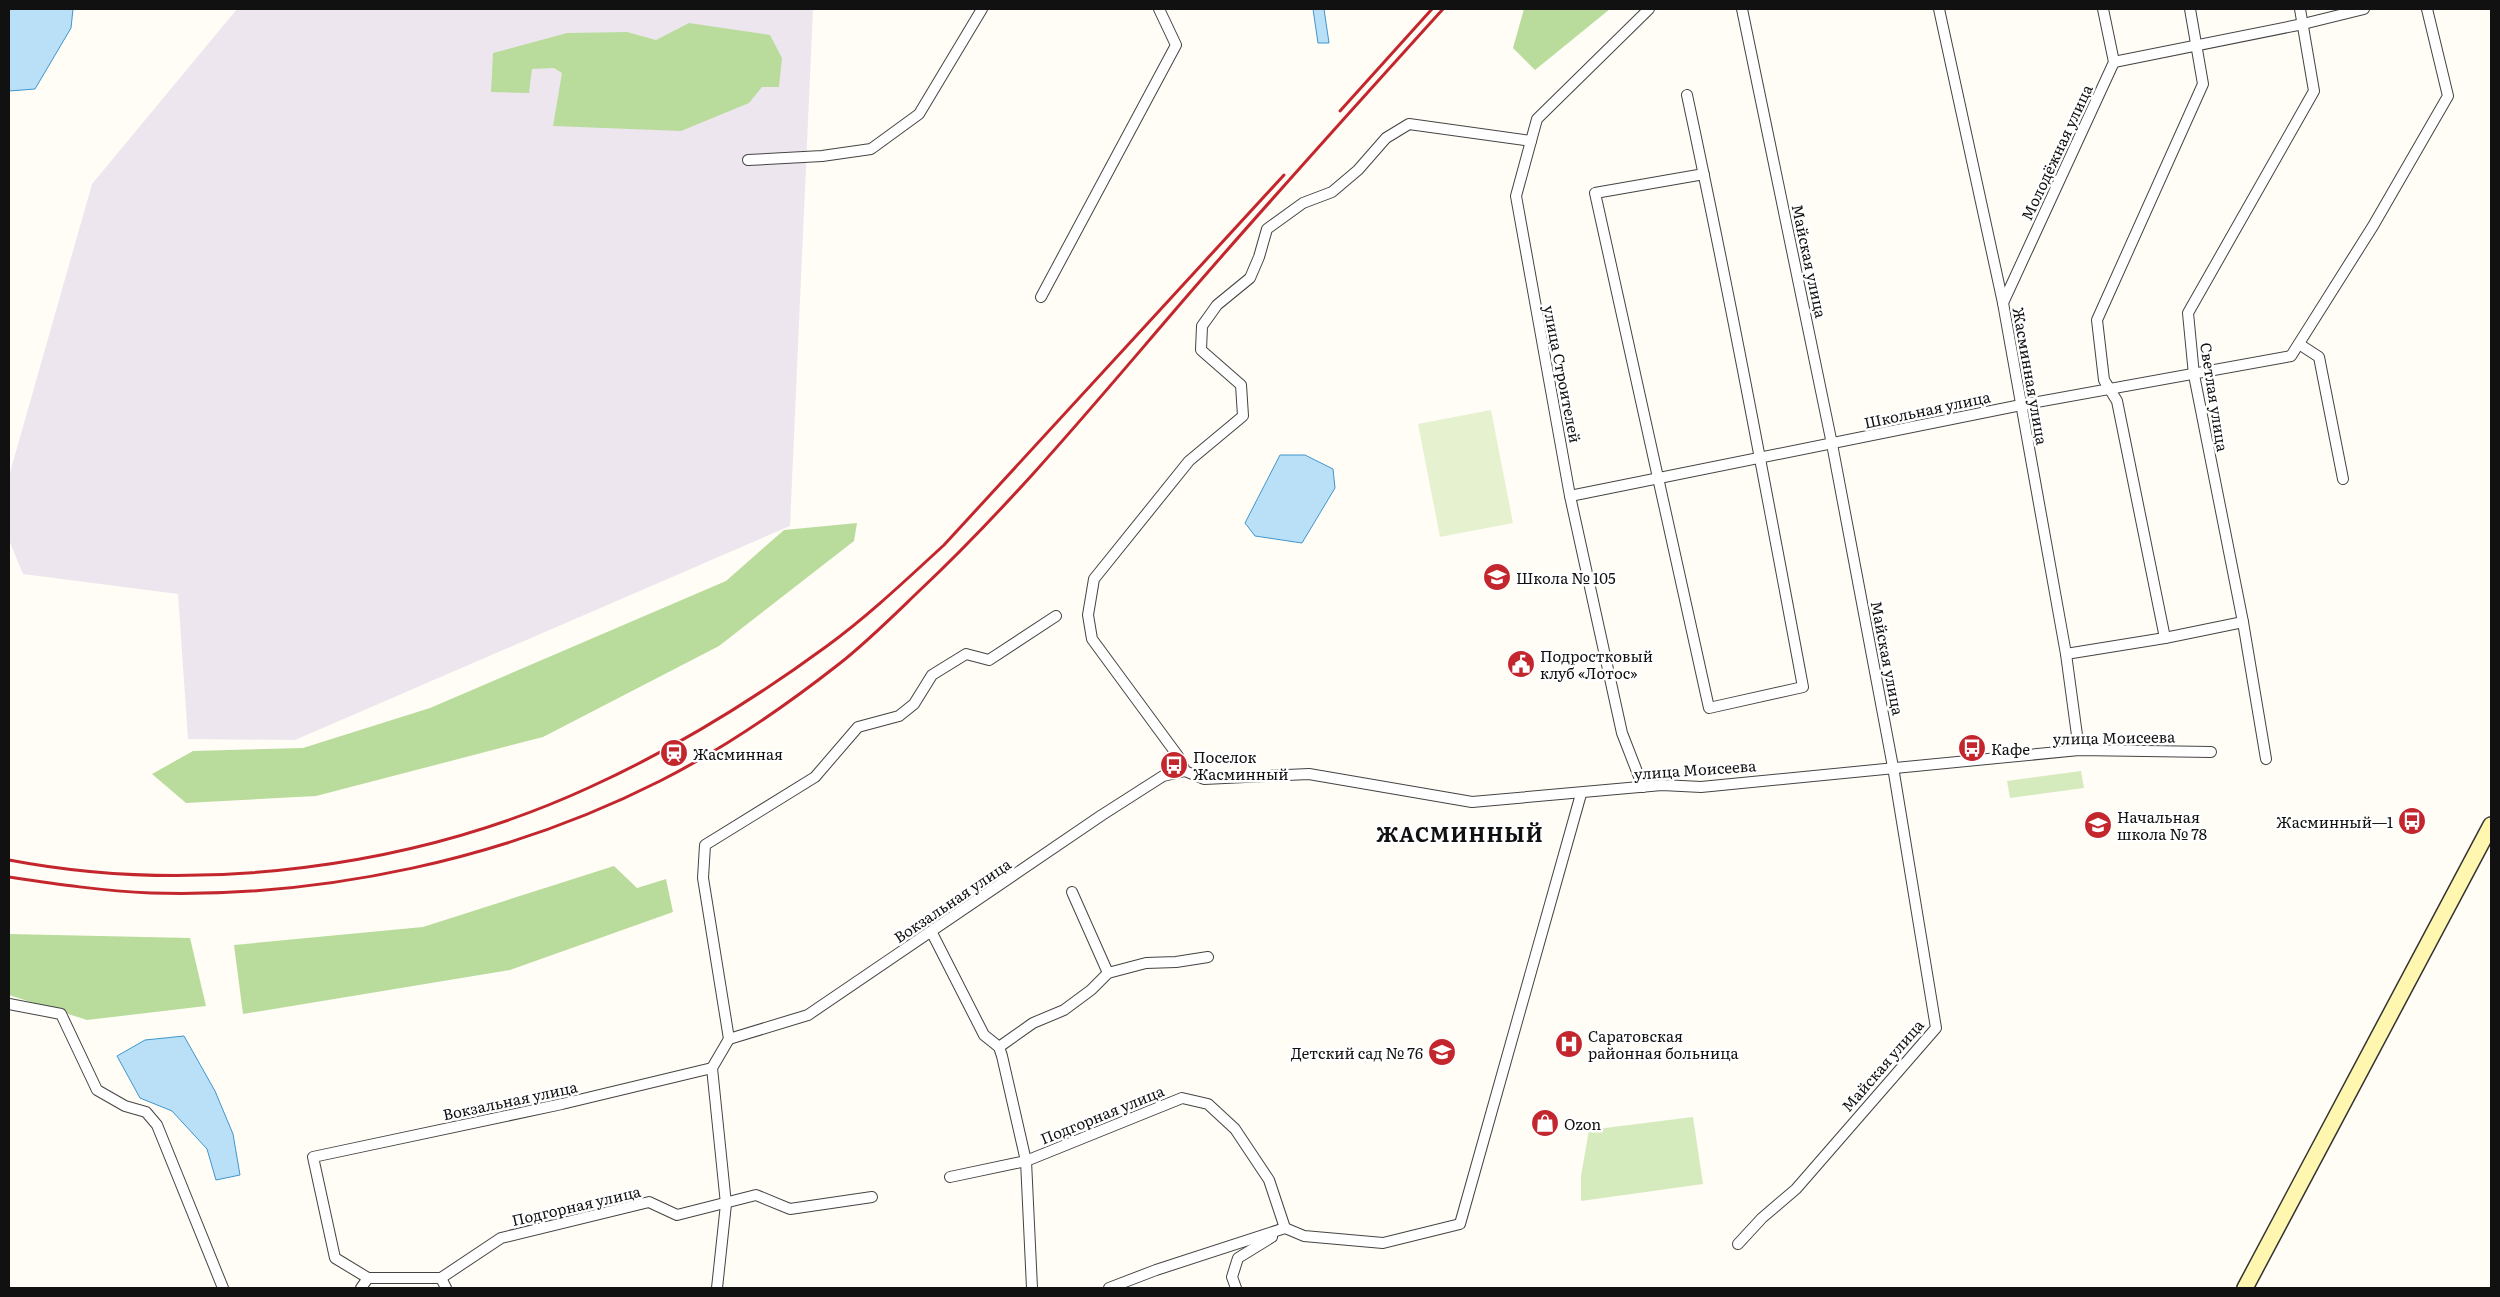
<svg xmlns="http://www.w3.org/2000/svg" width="2500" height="1297" font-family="Literata,serif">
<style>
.industrial{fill:#eee6ef}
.green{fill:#d5ebbd}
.forest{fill:#b9dc9c}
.pitch{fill:#e6f2cf}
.water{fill:#b9e0f7;stroke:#3f96cf}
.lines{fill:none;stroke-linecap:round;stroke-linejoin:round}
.street-casing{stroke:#444;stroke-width:12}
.secondary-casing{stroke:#333;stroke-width:18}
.street{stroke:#fff;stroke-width:10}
.secondary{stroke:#fff6b0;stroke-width:15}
.rail{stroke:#c4262e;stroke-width:3}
.labels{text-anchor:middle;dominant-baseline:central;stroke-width:5;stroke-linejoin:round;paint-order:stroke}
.street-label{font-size:15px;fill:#111;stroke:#fff}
.poi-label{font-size:15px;fill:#111;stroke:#fff;text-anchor:start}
.district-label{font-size:20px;font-weight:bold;letter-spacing:1px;fill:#111;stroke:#fff}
</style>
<rect width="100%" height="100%" fill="#fffdf5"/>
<!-- industrial -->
<path class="industrial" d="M 237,9 L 813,9 L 790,526 L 295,740 L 188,739 L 178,594 L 23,574 L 9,540 L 9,476 L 92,184 Z"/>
<!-- green -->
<g class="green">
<path d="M 2081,771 L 2084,788 L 2010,798 L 2007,781 Z"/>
<path d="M 1693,1117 L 1703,1184 L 1581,1201 L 1581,1176 L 1589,1130 Z"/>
</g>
<!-- forest -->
<g class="forest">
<path d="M 1524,9 L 1610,9 L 1535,70 L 1513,48 Z"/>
<path d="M 689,23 L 770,35 L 782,58 L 779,87 L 762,87 L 749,103 L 681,131 L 553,126 L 562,73 L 554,68 L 532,69 L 529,93 L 491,92 L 493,53 L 567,33 L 627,32 L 656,40 Z"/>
<path d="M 857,523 L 854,541 L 719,646 L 543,737 L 316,796 L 186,803 L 152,774 L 193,751 L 303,748 L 430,708 L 726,581 L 784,530 Z"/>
<path d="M 614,866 L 637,888 L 666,879 L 673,912 L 510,970 L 243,1014 L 234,945 L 423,927 Z"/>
<path d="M 9,934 L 190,938 L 206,1006 L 87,1020 L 9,995 Z"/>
</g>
<!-- pitch -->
<path class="pitch" d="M 1491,410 L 1513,523 L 1440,537 L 1418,424 Z"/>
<!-- water -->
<g class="water">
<path d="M 9,9 L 73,9 L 71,28 L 35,89 L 9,91 Z"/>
<path d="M 1313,9 L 1324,9 L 1329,43 L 1318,43 Z"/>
<path d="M 1280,455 L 1305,455 L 1333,469 L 1335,488 L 1302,543 L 1255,536 L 1245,523 Z"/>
<path d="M 184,1036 L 215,1091 L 233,1134 L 240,1175 L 216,1180 L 207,1149 L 172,1111 L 140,1098 L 117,1056 L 145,1040 Z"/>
</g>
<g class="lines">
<!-- street casing -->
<g class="street-casing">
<g id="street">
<path d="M 1939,9 L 2003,303 L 2066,654 L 2079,750"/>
<path d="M 2114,62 L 2303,24 L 2364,9"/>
<path d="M 1687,95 C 1729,291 1766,489 1803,687 L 1709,708 L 1595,193 L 1704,174"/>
<path d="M 748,160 L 822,156 L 871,149 L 919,114 L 982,9"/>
<path d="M 1041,297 L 1176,45 L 1159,9"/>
<path d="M 2003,303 L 2114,62 L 2103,9"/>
<path d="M 2299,344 L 2319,357 L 2343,479"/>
<path d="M 1570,496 L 2021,405 L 2291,356 L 2373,226 L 2448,96 L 2427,9"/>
<path d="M 2165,638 L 2117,401 L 2104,380 L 2097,320 L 2203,84 L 2190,9"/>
<path d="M 2066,654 L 2165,638 L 2243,622"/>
<path d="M 2266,759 L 2243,622 L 2194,375 L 2188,313 L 2314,91 L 2300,9"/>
<path d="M 1185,771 L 1204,779 L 1309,774 L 1472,802 L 1662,785 L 1701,787 L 2079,750 L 2211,752"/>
<path d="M 1185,771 L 1178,756 L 1092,639 L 1088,615 L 1094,579 L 1189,461 L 1243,416 L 1241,385 L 1201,350 L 1202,326 L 1217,305 L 1250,278 L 1259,257 L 1267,229 L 1303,203 L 1332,192 L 1358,170 L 1386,138 L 1409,124 L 1531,141"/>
<path d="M 1643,787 L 1622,733 L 1570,496 L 1516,196 L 1537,119 L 1649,9"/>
<path d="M 1072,892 L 1108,973"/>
<path d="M 932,933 L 984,1035 L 999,1047 L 1002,1056 L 1026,1161 L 1032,1288"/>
<path d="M 9,1004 L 61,1014 L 97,1090 L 125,1106 L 146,1112 L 157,1125 L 223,1288"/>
<path d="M 729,1039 L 808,1015 L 1102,815 L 1163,776 L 1185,771"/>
<path d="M 999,1047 L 1033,1023 L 1064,1010 L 1091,990 L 1108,973 L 1146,963 L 1176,962 L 1208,957"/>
<path d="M 950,1177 L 1026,1161 L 1182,1098 L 1208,1104 L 1235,1129 L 1269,1180 L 1285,1228"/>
<path d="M 1738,1244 L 1762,1218 L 1796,1189 L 1936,1028 L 1893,767 L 1832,444 L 1742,9"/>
<path d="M 441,1278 L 368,1278 L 335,1258 L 313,1157 L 562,1104 L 712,1068"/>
<path d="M 441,1278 L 501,1238 L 649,1202 L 677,1215 L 756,1195 L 790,1209 L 872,1197"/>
<path d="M 441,1278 L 446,1288"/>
<path d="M 361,1288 L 368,1278"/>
<path d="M 717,1288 L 726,1204 L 712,1068 L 729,1039 L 703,878 L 705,845 L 815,777 L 858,727 L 899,716 L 914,704 L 932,675 L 966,654 L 989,660 L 1056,616"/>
<path d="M 1109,1288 L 1156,1270 L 1285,1228 L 1304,1236 L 1383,1243 L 1460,1224 L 1581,794"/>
<path d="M 1236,1288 L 1232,1277 L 1238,1258 L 1272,1237"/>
</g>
</g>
<!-- secondary casing -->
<g class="secondary-casing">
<path id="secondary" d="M 2245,1288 L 2491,825"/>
</g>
<!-- street -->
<use href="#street" class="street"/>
<!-- secondary -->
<use href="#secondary" class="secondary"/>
<!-- rail -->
<g class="rail">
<path d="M 1340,111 L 1432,9"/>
<path d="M 9,860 C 197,896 414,868 588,788 C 672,750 752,701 827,646 C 868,616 906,580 944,545 L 1284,175"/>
<path d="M 9,877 C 56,884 103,891 151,893 C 323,898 506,859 660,781 C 723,749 783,708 839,664 C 867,642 892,617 918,592 C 1016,500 1100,397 1188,295 C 1271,199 1357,104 1443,9"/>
</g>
</g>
<!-- icons -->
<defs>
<g id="school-disc" transform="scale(1.4375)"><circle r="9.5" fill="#c4262e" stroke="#fff"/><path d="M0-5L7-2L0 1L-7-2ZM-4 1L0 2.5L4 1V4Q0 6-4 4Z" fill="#fff"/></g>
<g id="civic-disc" transform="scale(1.4375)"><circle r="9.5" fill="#c4262e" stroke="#fff"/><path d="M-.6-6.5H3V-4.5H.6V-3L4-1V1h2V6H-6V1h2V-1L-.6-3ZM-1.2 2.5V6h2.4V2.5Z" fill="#fff"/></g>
<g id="bus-disc" transform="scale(1.4375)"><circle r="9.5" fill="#c4262e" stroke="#fff"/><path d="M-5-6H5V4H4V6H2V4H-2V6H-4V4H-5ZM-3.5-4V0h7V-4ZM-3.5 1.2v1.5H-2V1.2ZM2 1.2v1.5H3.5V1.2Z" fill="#fff"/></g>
<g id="station-disc" transform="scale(1.4375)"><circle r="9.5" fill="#c4262e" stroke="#fff"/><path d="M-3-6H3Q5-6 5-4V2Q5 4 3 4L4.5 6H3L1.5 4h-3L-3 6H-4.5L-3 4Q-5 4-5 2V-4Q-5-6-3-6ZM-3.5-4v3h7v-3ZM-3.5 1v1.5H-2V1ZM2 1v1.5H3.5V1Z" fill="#fff"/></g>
<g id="hospital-disc" transform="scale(1.4375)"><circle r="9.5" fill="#c4262e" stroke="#fff"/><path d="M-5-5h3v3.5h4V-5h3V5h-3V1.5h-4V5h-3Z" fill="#fff"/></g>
<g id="shop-disc" transform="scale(1.4375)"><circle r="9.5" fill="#c4262e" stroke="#fff"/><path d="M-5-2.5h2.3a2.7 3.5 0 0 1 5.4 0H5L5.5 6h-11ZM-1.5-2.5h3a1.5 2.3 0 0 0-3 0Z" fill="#fff"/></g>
</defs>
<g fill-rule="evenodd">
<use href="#school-disc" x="1497" y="577"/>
<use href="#civic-disc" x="1521" y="664"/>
<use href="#bus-disc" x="1972" y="748"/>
<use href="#station-disc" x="674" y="753"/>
<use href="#bus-disc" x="1174" y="765"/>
<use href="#bus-disc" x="2412" y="821"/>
<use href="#school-disc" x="2098" y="825"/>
<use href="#hospital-disc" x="1569" y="1044"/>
<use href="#school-disc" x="1442" y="1052"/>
<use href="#shop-disc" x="1545" y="1123"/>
</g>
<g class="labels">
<!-- street labels -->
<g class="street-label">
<text transform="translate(2056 152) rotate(-65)">Молодёжная улица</text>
<text transform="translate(1810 261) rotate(78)">Майская улица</text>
<text transform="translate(1563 374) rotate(79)">улица Строителей</text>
<text transform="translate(2031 376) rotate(80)">Жасминная улица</text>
<text transform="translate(2215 397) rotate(81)">Светлая улица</text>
<text transform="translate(1927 409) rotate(-12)">Школьная улица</text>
<text transform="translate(1888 658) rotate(79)">Майская улица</text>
<text transform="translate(2114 737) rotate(-1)">улица Моисеева</text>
<text transform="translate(1695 769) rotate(-4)">улица Моисеева</text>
<text transform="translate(952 900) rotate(-34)">Вокзальная улица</text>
<text transform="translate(1882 1065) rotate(-49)">Майская улица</text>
<text transform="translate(510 1100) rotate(-12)">Вокзальная улица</text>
<text transform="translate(1102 1114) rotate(-22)">Подгорная улица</text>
<text transform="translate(576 1205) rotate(-13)">Подгорная улица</text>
</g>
<!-- poi labels -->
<g class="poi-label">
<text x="1516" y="577">Школа № 105</text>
<text x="1540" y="655">Подростковый<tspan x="1540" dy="17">клуб «Лотос»</tspan></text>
<text x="1991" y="748">Кафе</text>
<text x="693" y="753">Жасминная</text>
<text x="1193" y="756">Поселок<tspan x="1193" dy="17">Жасминный</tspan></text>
<text x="2117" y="816">Начальная<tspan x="2117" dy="17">школа № 78</tspan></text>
<text x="2393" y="821" text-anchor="end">Жасминный—1</text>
<text x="1588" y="1035">Саратовская<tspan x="1588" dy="17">районная больница</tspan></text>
<text x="1423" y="1052" text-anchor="end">Детский сад № 76</text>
<text x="1564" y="1123">Ozon</text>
</g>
<!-- district labels -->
<g class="district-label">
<text x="1460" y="833">ЖАСМИННЫЙ</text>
</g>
</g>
<!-- border -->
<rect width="2500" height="1297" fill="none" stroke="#111111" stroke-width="20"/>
</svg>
